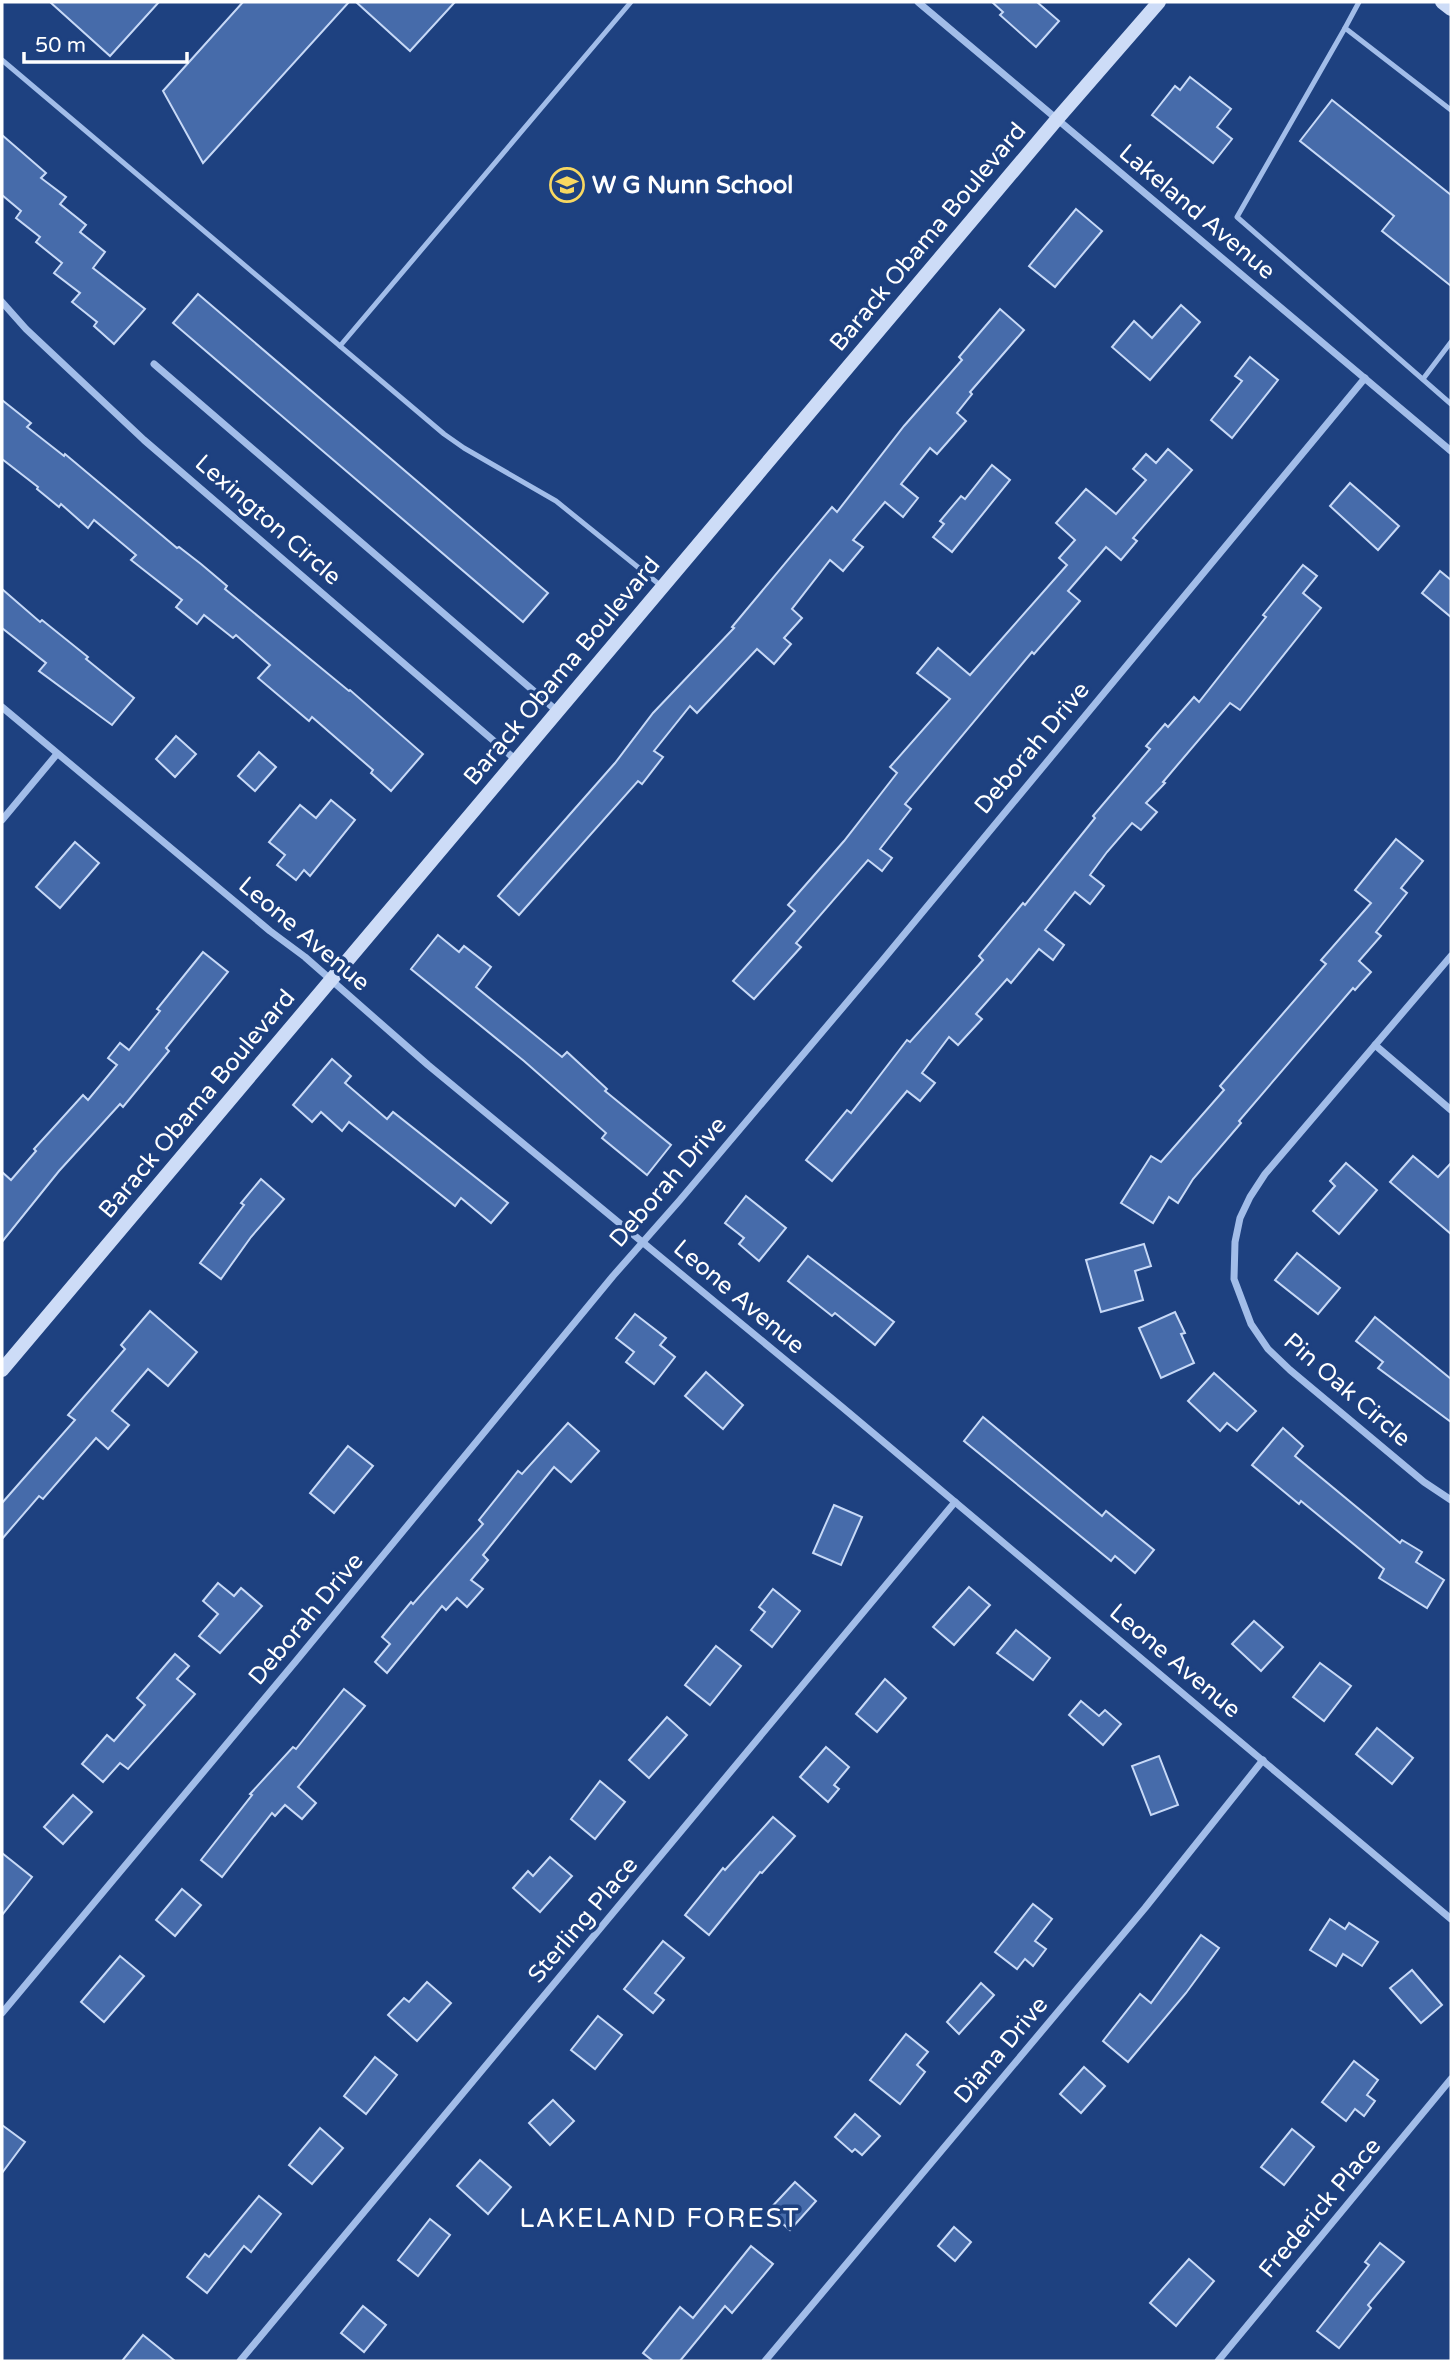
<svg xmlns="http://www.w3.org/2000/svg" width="1453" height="2363" font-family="'Varela Round',sans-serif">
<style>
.building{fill:#466baa;stroke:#c7d9f7;stroke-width:2}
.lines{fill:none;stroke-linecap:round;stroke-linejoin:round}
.service{stroke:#a2bde9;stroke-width:5}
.minor{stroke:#a2bde9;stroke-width:7}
.secondary{stroke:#cddcf7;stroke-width:14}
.labels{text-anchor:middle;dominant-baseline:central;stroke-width:7;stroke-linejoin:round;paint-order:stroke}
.poi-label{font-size:24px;font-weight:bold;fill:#fff;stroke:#1e4180;text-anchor:start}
.street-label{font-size:24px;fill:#fff;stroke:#1e4180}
.neighbourhood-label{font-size:26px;letter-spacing:2px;fill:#fff;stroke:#1e4180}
</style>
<rect width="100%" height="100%" fill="#1e4180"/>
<!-- building -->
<g class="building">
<path d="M 50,2 L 159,2 L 110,56 Z"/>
<path d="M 243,2 L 349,2 L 203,163 L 163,91 Z"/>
<path d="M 356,2 L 455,2 L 410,51 Z"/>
<path d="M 992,2 L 1037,2 L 1059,21 L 1036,47 L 1000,15 L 1003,12 Z"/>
<path d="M 1190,77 L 1231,109 L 1217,127 L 1232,139 L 1213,163 L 1152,115 L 1175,86 L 1180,90 Z"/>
<path d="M 1332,100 L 1451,195 L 1451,286 L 1382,231 L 1394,216 L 1300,141 Z"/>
<path d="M 2,135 L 46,173 L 41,178 L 66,197 L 60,204 L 86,225 L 80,232 L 105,252 L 93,268 L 145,309 L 114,344 L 94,326 L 97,322 L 72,302 L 80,293 L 54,273 L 62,263 L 36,242 L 40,237 L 16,218 L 21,211 L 2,195 Z"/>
<path d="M 1076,209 L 1102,231 L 1055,287 L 1029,266 Z"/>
<path d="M 198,294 L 548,593 L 523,622 L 173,323 Z"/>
<path d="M 1181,305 L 1200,322 L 1150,380 L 1112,347 L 1134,321 L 1152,338 Z"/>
<path d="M 1000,309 L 1024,330 L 970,392 L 972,394 L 957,413 L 966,421 L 937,454 L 930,448 L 901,484 L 918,498 L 903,517 L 885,502 L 853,540 L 863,547 L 843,571 L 830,560 L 792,609 L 802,618 L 784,638 L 791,644 L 774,664 L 757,649 L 697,713 L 690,706 L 654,751 L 663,757 L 642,784 L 638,781 L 519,915 L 498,896 L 615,763 L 653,713 L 734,628 L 732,627 L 832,507 L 837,512 L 904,426 L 962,360 L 959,357 Z"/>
<path d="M 1250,357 L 1278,380 L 1232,438 L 1211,420 L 1242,381 L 1235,376 Z"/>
<path d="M 2,400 L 31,423 L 27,427 L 64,456 L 65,454 L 177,548 L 179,547 L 201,564 L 227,586 L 225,589 L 349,691 L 350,690 L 423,754 L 391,791 L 371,773 L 373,770 L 312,717 L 309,721 L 258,678 L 270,665 L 236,635 L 233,638 L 204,615 L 197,624 L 176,607 L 182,600 L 131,560 L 136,555 L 94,520 L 88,528 L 61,504 L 59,507 L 37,489 L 38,487 L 2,459 Z"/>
<path d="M 1168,449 L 1192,470 L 1133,538 L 1137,541 L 1121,560 L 1106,547 L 1068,591 L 1080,601 L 1034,654 L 1032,652 L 905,804 L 911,809 L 880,849 L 892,858 L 882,871 L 868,860 L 796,943 L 801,947 L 754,999 L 733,981 L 795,911 L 788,905 L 844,841 L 897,773 L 890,767 L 950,699 L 917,673 L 938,648 L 970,675 L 1067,565 L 1059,558 L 1075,540 L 1056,523 L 1086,489 L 1116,514 L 1146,480 L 1133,469 L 1146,454 L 1156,463 Z"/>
<path d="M 992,465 L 1010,480 L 952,552 L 933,537 L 944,524 L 940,521 L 961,496 L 965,499 Z"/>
<path d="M 1350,483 L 1399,526 L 1378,550 L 1330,506 Z"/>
<path d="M 1303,565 L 1317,576 L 1303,593 L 1321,608 L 1240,710 L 1230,703 L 1163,782 L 1165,783 L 1146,803 L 1157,812 L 1141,830 L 1132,823 L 1107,852 L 1090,875 L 1104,886 L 1090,904 L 1075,892 L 1045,930 L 1064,945 L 1053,960 L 1039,949 L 1011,983 L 1007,979 L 976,1014 L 982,1019 L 958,1045 L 949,1037 L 922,1073 L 935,1083 L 920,1101 L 907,1091 L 832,1181 L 806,1160 L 847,1110 L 851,1113 L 907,1040 L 910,1042 L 983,960 L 979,956 L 1023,903 L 1025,905 L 1095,818 L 1093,816 L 1150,749 L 1146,746 L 1165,724 L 1168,727 L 1194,697 L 1199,702 L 1266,617 L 1263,615 Z"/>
<path d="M 1440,571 L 1451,580 L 1451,617 L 1422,593 Z"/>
<path d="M 2,589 L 40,622 L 42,620 L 88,657 L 86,659 L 134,698 L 112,725 L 39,671 L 46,663 L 2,628 Z"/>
<path d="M 176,736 L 196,754 L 175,777 L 156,759 Z"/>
<path d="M 259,752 L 276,767 L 255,791 L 238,776 Z"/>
<path d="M 331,800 L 355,820 L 310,876 L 304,870 L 296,880 L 277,865 L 285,855 L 269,842 L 300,805 L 316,818 Z"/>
<path d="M 1396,839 L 1423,861 L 1401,888 L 1407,893 L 1376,932 L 1381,936 L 1359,961 L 1371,972 L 1355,990 L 1353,988 L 1239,1121 L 1241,1123 L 1193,1179 L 1178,1203 L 1169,1197 L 1153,1223 L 1121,1203 L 1151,1156 L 1161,1162 L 1224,1090 L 1220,1086 L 1326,964 L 1321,960 L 1371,903 L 1355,890 Z"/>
<path d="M 75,842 L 99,863 L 60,908 L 36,887 Z"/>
<path d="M 438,935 L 459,952 L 464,946 L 491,967 L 476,987 L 562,1057 L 567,1052 L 607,1089 L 605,1091 L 671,1145 L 647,1175 L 602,1138 L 606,1133 L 524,1061 L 411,969 Z"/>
<path d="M 203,952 L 228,972 L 166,1048 L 169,1051 L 123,1107 L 120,1104 L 59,1171 L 2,1242 L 2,1172 L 11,1180 L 36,1151 L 34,1149 L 83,1095 L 88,1100 L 117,1065 L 108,1058 L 120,1043 L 129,1050 L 160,1011 L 157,1009 Z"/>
<path d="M 332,1059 L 351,1076 L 345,1083 L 387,1119 L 393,1112 L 508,1203 L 491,1223 L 461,1198 L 455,1206 L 349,1122 L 342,1131 L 321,1112 L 312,1122 L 293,1105 Z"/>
<path d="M 1413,1156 L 1438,1177 L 1451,1163 L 1451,1234 L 1390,1182 Z"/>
<path d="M 1346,1163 L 1377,1190 L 1339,1234 L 1313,1211 L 1335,1186 L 1330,1181 Z"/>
<path d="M 261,1179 L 284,1199 L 251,1237 L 221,1279 L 200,1263 L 244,1205 L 241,1203 Z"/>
<path d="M 746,1196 L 786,1228 L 759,1261 L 739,1244 L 744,1238 L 725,1223 Z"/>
<path d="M 1144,1244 L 1151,1266 L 1135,1271 L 1143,1300 L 1101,1312 L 1086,1260 Z"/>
<path d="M 1297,1253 L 1340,1288 L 1318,1314 L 1275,1280 Z"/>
<path d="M 808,1256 L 894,1322 L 875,1345 L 835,1313 L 832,1316 L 788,1281 Z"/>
<path d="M 150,1311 L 197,1352 L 168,1386 L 148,1369 L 112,1411 L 129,1425 L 108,1449 L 96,1438 L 43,1499 L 39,1496 L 2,1539 L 2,1503 L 75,1420 L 68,1415 L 125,1349 L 121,1345 Z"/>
<path d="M 1175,1312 L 1185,1333 L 1181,1334 L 1194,1363 L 1161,1378 L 1139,1328 Z"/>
<path d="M 635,1314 L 666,1338 L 660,1345 L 675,1357 L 654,1384 L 626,1362 L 634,1352 L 616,1338 Z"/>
<path d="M 1375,1317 L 1451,1379 L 1451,1422 L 1378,1368 L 1383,1362 L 1356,1341 Z"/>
<path d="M 706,1372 L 743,1405 L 723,1429 L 685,1396 Z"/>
<path d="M 1214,1373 L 1256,1411 L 1237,1431 L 1227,1423 L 1220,1431 L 1188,1401 Z"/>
<path d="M 983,1417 L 1102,1516 L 1106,1511 L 1154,1550 L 1135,1573 L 1115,1556 L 1111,1561 L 964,1441 Z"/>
<path d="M 568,1423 L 599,1451 L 571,1482 L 554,1467 L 483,1555 L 488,1560 L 471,1580 L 483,1589 L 467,1607 L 457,1598 L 446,1610 L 442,1606 L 387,1673 L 375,1662 L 390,1644 L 382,1637 L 411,1602 L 413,1604 L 483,1524 L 479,1520 L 518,1471 L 522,1474 Z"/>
<path d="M 1283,1428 L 1303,1446 L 1295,1456 L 1400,1543 L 1402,1540 L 1422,1552 L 1416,1562 L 1444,1580 L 1427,1608 L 1379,1578 L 1384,1569 L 1301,1501 L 1299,1504 L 1252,1465 Z"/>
<path d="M 348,1446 L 373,1466 L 334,1513 L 310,1493 Z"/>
<path d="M 834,1505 L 862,1517 L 841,1565 L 813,1553 Z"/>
<path d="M 218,1583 L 234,1596 L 241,1588 L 262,1606 L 220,1653 L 199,1636 L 218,1614 L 203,1601 Z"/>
<path d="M 969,1587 L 990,1605 L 954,1645 L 933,1627 Z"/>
<path d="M 773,1589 L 800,1611 L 772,1647 L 751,1630 L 765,1612 L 759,1607 Z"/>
<path d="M 1254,1621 L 1283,1647 L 1261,1671 L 1232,1644 Z"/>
<path d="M 1016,1630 L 1050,1658 L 1033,1680 L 997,1653 Z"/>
<path d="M 716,1646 L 741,1666 L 710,1705 L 685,1685 Z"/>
<path d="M 175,1654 L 189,1666 L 177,1679 L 195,1694 L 128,1769 L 120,1763 L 103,1782 L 82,1764 L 107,1735 L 114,1741 L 145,1705 L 137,1698 Z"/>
<path d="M 1320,1663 L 1351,1686 L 1324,1721 L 1293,1697 Z"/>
<path d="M 885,1679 L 906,1698 L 877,1732 L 856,1714 Z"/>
<path d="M 344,1689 L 365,1706 L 298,1787 L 316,1803 L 302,1819 L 285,1805 L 275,1816 L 272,1813 L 222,1877 L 201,1860 L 252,1795 L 250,1794 L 293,1747 L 296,1749 Z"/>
<path d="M 1081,1701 L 1099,1716 L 1105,1710 L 1121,1724 L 1103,1745 L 1069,1715 Z"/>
<path d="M 667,1717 L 687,1735 L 649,1778 L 629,1760 Z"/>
<path d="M 1377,1728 L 1413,1758 L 1392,1784 L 1356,1754 Z"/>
<path d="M 826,1747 L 849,1767 L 834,1785 L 839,1789 L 828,1802 L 800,1777 Z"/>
<path d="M 1159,1756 L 1178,1805 L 1151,1815 L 1132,1766 Z"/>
<path d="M 600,1781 L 625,1802 L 595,1839 L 571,1819 Z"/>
<path d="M 73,1795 L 92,1812 L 63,1844 L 44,1827 Z"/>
<path d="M 773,1817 L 795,1836 L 762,1873 L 760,1872 L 709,1935 L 685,1915 L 723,1868 L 725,1870 Z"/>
<path d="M 2,1853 L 32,1877 L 2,1915 Z"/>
<path d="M 550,1857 L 572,1876 L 540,1912 L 513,1888 L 528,1871 L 533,1876 Z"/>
<path d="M 182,1889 L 201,1905 L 175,1936 L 156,1920 Z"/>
<path d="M 1033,1904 L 1052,1919 L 1035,1941 L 1046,1949 L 1033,1966 L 1025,1959 L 1017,1969 L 995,1952 Z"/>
<path d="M 1330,1919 L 1345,1929 L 1349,1923 L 1378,1942 L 1362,1966 L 1343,1954 L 1336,1966 L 1310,1950 Z"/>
<path d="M 1201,1935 L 1219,1948 L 1186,1993 L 1128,2062 L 1103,2041 L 1140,1994 L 1151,2003 Z"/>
<path d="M 663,1941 L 684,1958 L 655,1993 L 664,2000 L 653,2013 L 624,1989 Z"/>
<path d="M 120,1956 L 144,1976 L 104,2022 L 81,2002 Z"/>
<path d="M 1412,1970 L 1442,2005 L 1421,2023 L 1390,1988 Z"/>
<path d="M 427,1982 L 451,2003 L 417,2041 L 388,2015 L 404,1998 L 409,2002 Z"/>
<path d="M 981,1983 L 994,1995 L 959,2034 L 947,2022 Z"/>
<path d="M 598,2016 L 622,2035 L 595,2069 L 571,2050 Z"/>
<path d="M 906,2034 L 928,2052 L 917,2065 L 925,2072 L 900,2104 L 870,2080 Z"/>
<path d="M 375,2057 L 397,2075 L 366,2114 L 344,2096 Z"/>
<path d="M 1354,2061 L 1378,2080 L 1367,2095 L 1375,2101 L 1364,2116 L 1355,2109 L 1346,2121 L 1322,2102 Z"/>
<path d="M 1084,2067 L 1105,2086 L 1081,2113 L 1060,2094 Z"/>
<path d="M 553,2100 L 574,2121 L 550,2145 L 529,2123 Z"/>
<path d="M 855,2114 L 880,2136 L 862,2155 L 855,2149 L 852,2152 L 835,2137 Z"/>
<path d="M 2,2125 L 25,2142 L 2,2173 Z"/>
<path d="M 320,2128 L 343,2148 L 312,2184 L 289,2165 Z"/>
<path d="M 1292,2129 L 1314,2147 L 1284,2185 L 1261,2167 Z"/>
<path d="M 480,2160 L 511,2187 L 488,2214 L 457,2186 Z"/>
<path d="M 795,2182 L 816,2201 L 790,2230 L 768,2211 Z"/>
<path d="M 259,2196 L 281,2214 L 251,2252 L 244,2246 L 207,2293 L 187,2277 L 205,2254 L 209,2257 Z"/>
<path d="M 430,2219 L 450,2235 L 418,2276 L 398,2260 Z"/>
<path d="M 954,2227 L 971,2242 L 955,2261 L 938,2246 Z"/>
<path d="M 1380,2243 L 1404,2262 L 1368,2305 L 1371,2308 L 1339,2348 L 1317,2331 L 1369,2265 L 1365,2262 Z"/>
<path d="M 751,2246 L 773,2264 L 732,2313 L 725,2306 L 680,2361 L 653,2361 L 643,2353 L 680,2307 L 693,2318 Z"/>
<path d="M 1189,2259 L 1214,2281 L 1176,2326 L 1150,2303 Z"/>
<path d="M 363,2306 L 386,2325 L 364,2352 L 341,2333 Z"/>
<path d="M 143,2335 L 175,2361 L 122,2361 Z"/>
</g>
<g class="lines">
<!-- service -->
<g class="service">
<path d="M 1359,2 L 1345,28 L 1451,110"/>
<path d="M 1345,28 L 1237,217 L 1451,404"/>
<path d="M 2,60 L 444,434 L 464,448 L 556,501 L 660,585"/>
<path d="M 340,346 L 631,2"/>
<path d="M 1423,379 L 1451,342"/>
</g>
<!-- minor -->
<g class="minor">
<path d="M 918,2 L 1451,451"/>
<path d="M 2,302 L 26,329 L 144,440 L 516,760"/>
<path d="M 154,364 L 557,711"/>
<path d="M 2,707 L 270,931 L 305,957 L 428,1065 L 842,1407 L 1451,1919"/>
<path d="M 2,820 L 57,754"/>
<path d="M 1451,956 L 1265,1174 L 1250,1197 L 1240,1218 L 1235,1242 L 1234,1279 L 1251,1324 L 1268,1349 L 1290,1370 L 1424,1482 L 1451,1500"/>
<path d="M 1375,1045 L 1451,1110"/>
<path d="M 2,2013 L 296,1661 L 613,1276 L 680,1200 L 882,961 L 1365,378"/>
<path d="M 240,2361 L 955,1502"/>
<path d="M 765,2361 L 1145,1908 L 1263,1760"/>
<path d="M 1218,2361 L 1451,2079"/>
</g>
<!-- secondary -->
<g class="secondary">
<path d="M 1442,2 L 1451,9"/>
<path d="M 2,1370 L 1058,118 L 1159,2"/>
</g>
</g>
<!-- icons -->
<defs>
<g id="school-ring" transform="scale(1.75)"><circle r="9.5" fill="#1e4180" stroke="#f8d861" stroke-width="1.5"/><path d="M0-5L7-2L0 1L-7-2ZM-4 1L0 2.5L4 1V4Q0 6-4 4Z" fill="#f8d861"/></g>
</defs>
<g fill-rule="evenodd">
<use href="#school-ring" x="567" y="185"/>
</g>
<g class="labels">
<!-- poi labels -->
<g class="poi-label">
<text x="592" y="185">W G Nunn School</text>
</g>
<!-- street labels -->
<g class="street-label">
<text transform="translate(1197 212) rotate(40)">Lakeland Avenue</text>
<text transform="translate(928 237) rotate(-50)">Barack Obama Boulevard</text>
<text transform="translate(268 520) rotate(41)">Lexington Circle</text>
<text transform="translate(562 671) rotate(-50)">Barack Obama Boulevard</text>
<text transform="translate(1032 748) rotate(-50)">Deborah Drive</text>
<text transform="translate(304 934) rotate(40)">Leone Avenue</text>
<text transform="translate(197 1104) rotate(-50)">Barack Obama Boulevard</text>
<text transform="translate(668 1182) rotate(-49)">Deborah Drive</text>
<text transform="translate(739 1297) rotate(40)">Leone Avenue</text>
<text transform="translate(1347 1390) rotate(41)">Pin Oak Circle</text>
<text transform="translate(306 1619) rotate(-50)">Deborah Drive</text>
<text transform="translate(1175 1661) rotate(40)">Leone Avenue</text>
<text transform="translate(583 1920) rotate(-50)">Sterling Place</text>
<text transform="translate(1001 2050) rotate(-50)">Diana Drive</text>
<text transform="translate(1320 2208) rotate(-50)">Frederick Place</text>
</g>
<!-- neighbourhood labels -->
<g class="neighbourhood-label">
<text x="660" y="2218">LAKELAND FOREST</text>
</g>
</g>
<!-- border -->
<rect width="1453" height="2363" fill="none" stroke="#ffffff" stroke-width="7"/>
<!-- scale -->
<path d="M24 52v10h163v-10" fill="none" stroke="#ffffff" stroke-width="3.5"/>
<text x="35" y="52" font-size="21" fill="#ffffff" stroke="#1e4180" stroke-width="5" paint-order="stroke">50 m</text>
</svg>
